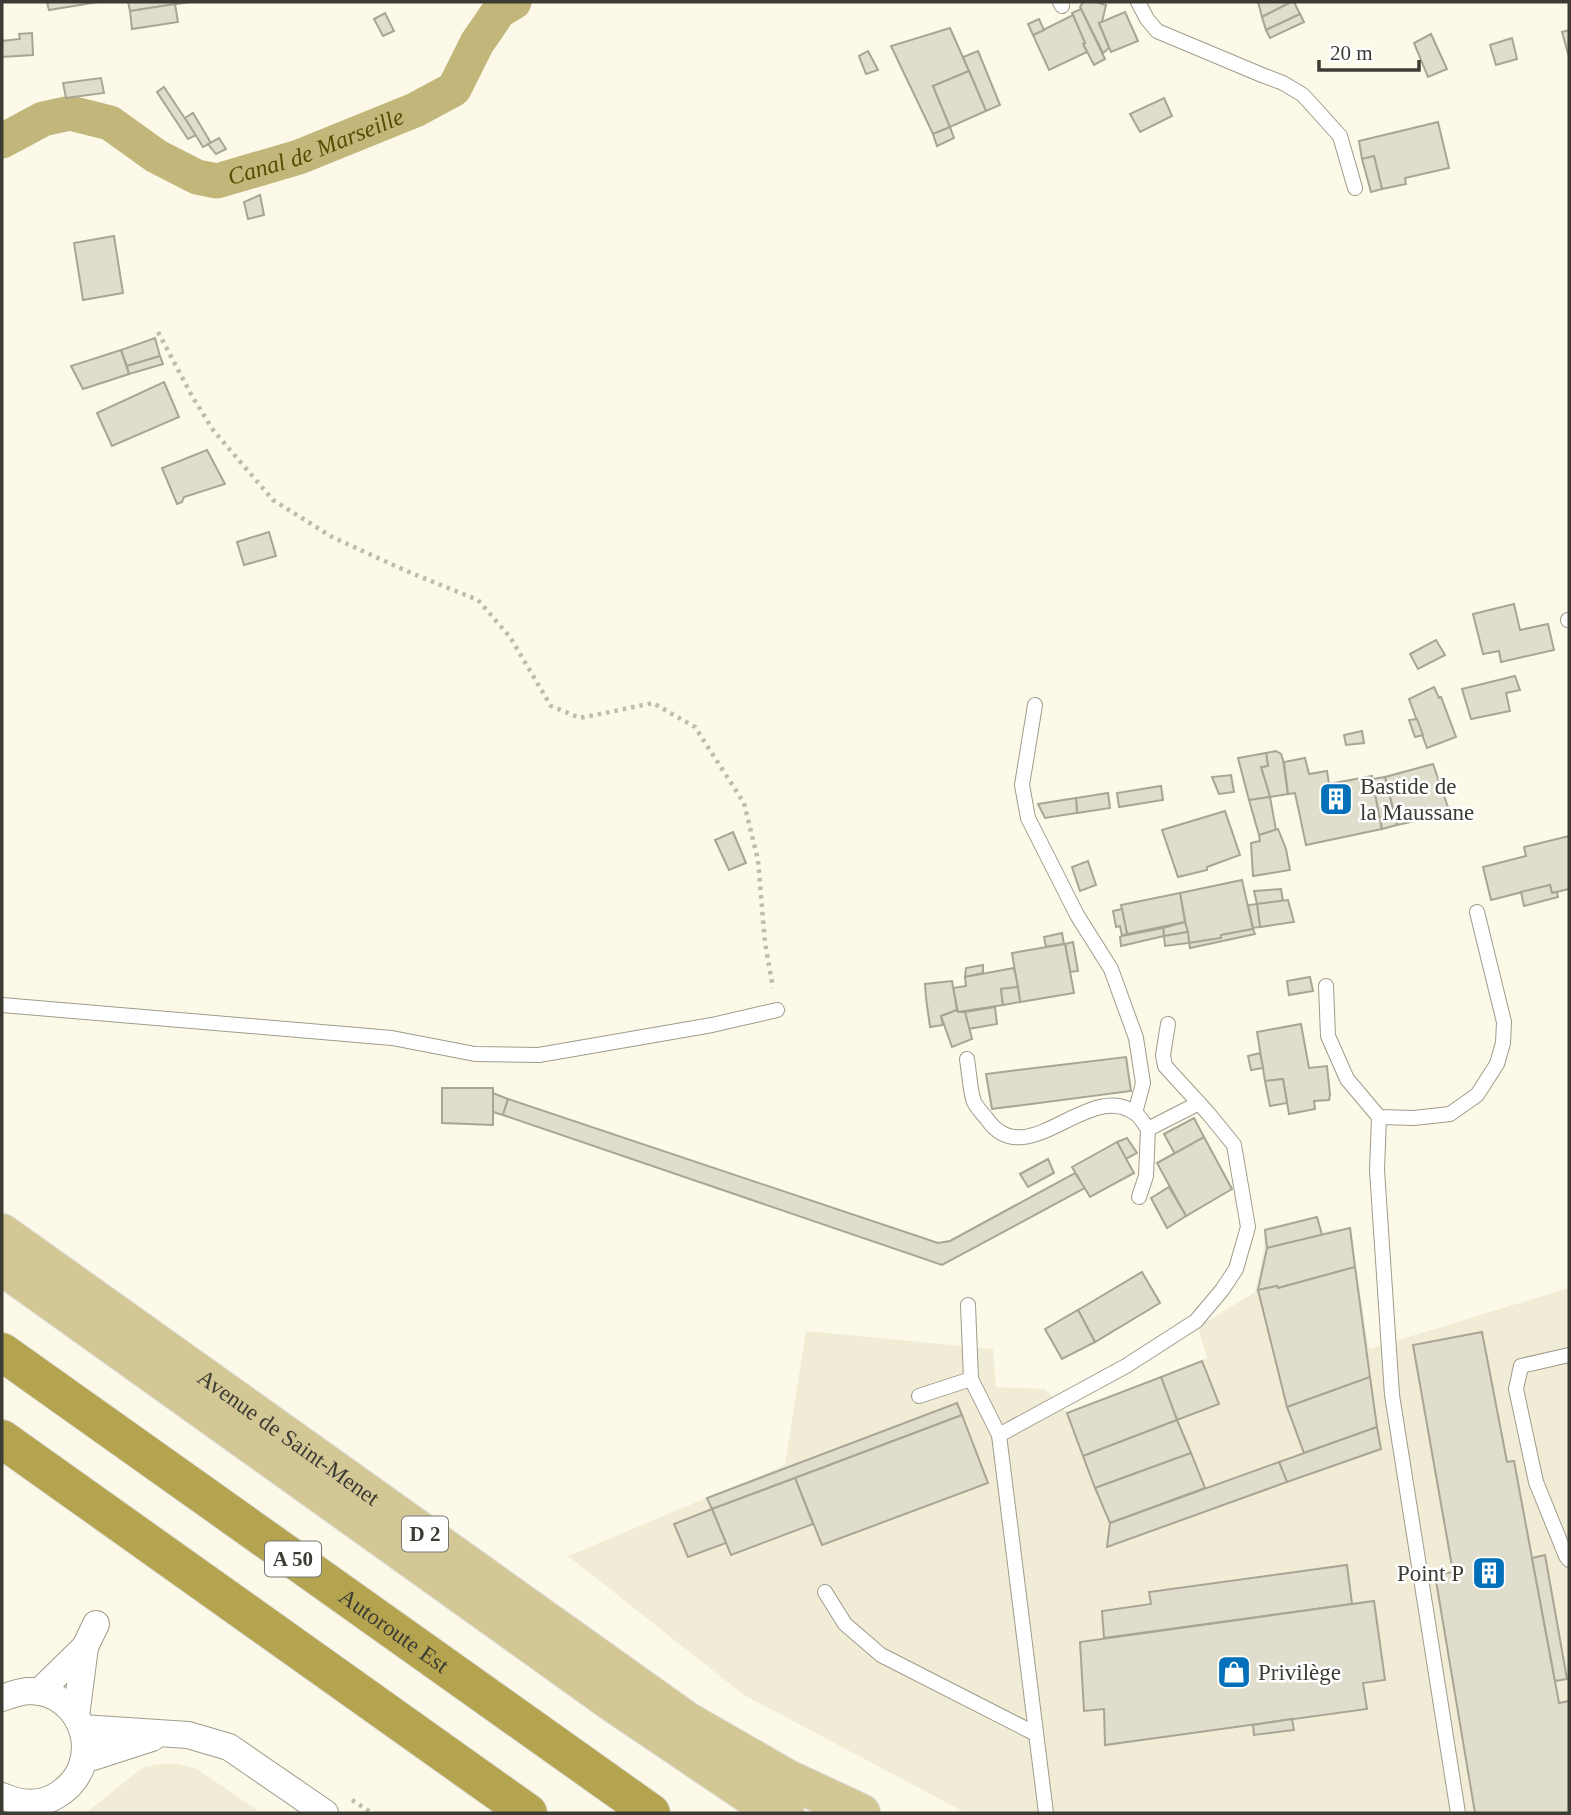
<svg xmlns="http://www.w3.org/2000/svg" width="1571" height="1815" font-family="Georgia,serif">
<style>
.built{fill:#f1ecd5}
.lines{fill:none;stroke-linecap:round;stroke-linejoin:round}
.canal{stroke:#c2b67b;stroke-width:35}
.building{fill:#e0ddcc;stroke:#a8a595;stroke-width:2}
.lane-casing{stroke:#9f9c8c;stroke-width:16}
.street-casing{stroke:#9f9c8c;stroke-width:28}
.primary-casing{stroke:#dcdcda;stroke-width:40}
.highway-casing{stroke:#dcdcda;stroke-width:40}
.path{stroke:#bebcae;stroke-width:4.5;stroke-dasharray:3.5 5;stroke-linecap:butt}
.lane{stroke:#fff;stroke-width:14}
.street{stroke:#fff;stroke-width:26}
.primary{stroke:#d3c895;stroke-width:38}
.highway{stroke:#b5a44f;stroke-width:38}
.labels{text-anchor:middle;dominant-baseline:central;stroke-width:5;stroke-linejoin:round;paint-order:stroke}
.shield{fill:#fff;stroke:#767671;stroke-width:2}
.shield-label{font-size:21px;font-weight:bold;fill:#3c3b34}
.poi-label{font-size:23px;fill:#3c3b34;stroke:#fff;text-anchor:start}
.street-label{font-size:23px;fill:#3c3b34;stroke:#fff}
.water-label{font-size:24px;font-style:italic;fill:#574b00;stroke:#fff}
</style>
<rect width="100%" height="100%" fill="#fcf9e8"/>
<!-- built -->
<g class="built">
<path d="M 1318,1216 L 1323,1232 L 1350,1227 L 1369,1349 L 1569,1288 L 1569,1813 L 966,1813 L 744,1695 L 568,1556 L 785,1465 L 806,1331 L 993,1349 L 996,1387 L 1045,1389 L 1067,1413 L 1207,1358 L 1198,1327 L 1255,1292 L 1264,1248 L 1264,1228 Z"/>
<path d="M 159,1764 L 178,1764 L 197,1769 L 261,1813 L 86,1813 L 143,1767 Z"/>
</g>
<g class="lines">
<!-- canal -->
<path class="canal" id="s1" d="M 2,141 L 43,119 L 70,113 L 110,123 L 156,156 L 197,177 L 217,181 L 299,157 L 415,110 L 454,89 L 477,43 L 499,11 L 514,2"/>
</g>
<!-- building -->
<g class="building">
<path d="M 47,2 L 98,2 L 49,10 Z"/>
<path d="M 128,2 L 190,2 L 130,11 Z"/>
<path d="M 1083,2 L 1096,2 L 1106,5 L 1102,22 L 1099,23 L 1109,48 L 1103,53 L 1080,7 Z"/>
<path d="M 1258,2 L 1291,2 L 1262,17 Z"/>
<path d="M 1291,2 L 1294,2 L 1300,14 L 1266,30 L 1262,17 Z"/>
<path d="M 175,4 L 178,22 L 132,29 L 130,11 Z"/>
<path d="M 1081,9 L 1105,59 L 1094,65 L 1083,44 L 1085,43 L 1072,13 Z"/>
<path d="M 1125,12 L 1138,41 L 1111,52 L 1099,23 Z"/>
<path d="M 385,13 L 394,31 L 383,36 L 374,19 Z"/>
<path d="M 1300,14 L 1304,22 L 1270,38 L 1266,30 Z"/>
<path d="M 1073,15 L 1085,43 L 1083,44 L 1087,52 L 1049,70 L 1033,35 Z"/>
<path d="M 1039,19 L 1044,30 L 1033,35 L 1028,24 Z"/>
<path d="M 950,28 L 969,71 L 933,86 L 950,127 L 933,134 L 891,46 Z"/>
<path d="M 1569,30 L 1569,57 L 1562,32 Z"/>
<path d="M 32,33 L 33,55 L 2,57 L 2,41 L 20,39 L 19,34 Z"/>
<path d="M 1431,34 L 1447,69 L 1428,77 L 1414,43 Z"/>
<path d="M 1512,38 L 1517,59 L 1496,65 L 1490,45 Z"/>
<path d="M 868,51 L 878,70 L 866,74 L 859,56 Z"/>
<path d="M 978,51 L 1000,105 L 986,111 L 963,57 Z"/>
<path d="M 969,71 L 986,111 L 950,127 L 933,86 Z"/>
<path d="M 101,78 L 104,93 L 66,98 L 63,83 Z"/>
<path d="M 164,87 L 196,135 L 188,139 L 157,92 Z"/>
<path d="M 1164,98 L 1172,116 L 1140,132 L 1130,114 Z"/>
<path d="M 193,113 L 211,143 L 203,147 L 185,118 Z"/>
<path d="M 1438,122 L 1449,168 L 1405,178 L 1406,184 L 1382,189 L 1374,156 L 1362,159 L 1359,141 Z"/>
<path d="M 950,127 L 954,138 L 937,146 L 933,134 Z"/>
<path d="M 219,138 L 226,149 L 216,154 L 208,144 Z"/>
<path d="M 1374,156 L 1382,189 L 1371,192 L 1362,159 Z"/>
<path d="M 260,195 L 264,215 L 248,219 L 244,202 Z"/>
<path d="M 114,236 L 123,293 L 83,300 L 74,243 Z"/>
<path d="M 155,338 L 160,356 L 127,366 L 121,350 Z"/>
<path d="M 121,350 L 129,374 L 83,389 L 71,366 Z"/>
<path d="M 160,356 L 163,364 L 129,374 L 127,366 Z"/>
<path d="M 164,382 L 179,417 L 112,446 L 97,413 Z"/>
<path d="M 207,450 L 225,484 L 184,497 L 182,502 L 177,504 L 162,468 Z"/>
<path d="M 269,532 L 276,556 L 244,565 L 237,542 Z"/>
<path d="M 1514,604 L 1520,630 L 1548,624 L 1554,650 L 1501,662 L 1499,651 L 1483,654 L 1473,614 Z"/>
<path d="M 1436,640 L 1445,655 L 1418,669 L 1410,654 Z"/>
<path d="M 1515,676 L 1520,690 L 1506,693 L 1510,711 L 1471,719 L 1462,689 Z"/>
<path d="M 1434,687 L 1439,698 L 1441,697 L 1456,737 L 1427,748 L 1409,699 Z"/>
<path d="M 1417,719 L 1423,735 L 1415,737 L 1409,720 Z"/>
<path d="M 1362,731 L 1364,743 L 1346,745 L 1344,735 Z"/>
<path d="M 1276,751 L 1281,754 L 1283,760 L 1288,794 L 1270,797 L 1261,767 L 1268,766 L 1266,753 Z"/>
<path d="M 1266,753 L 1268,766 L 1261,767 L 1270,797 L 1249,800 L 1238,758 Z"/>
<path d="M 1305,758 L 1309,774 L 1327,771 L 1329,784 L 1372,776 L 1382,829 L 1306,845 L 1295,793 L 1288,794 L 1284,762 Z"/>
<path d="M 1433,764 L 1450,813 L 1397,825 L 1385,777 Z"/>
<path d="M 1231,775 L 1234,792 L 1219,794 L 1212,777 Z"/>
<path d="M 1385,777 L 1397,825 L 1382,829 L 1372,779 Z"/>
<path d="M 1161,786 L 1163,800 L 1119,807 L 1117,793 Z"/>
<path d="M 1108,793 L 1110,808 L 1077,813 L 1076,798 Z"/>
<path d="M 1270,797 L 1276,830 L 1259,835 L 1249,800 Z"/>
<path d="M 1076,798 L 1077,813 L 1045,818 L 1038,804 Z"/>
<path d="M 1225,811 L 1240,855 L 1207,867 L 1207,870 L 1178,877 L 1162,830 Z"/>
<path d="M 1278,829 L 1286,849 L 1290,870 L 1253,876 L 1251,843 L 1260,841 L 1259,835 Z"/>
<path d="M 733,832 L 746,863 L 729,870 L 715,840 Z"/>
<path d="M 1569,836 L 1569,889 L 1552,893 L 1550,885 L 1491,900 L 1483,867 L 1526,856 L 1524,847 Z"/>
<path d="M 1088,861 L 1096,885 L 1080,891 L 1072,867 Z"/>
<path d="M 1242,880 L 1253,929 L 1221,935 L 1221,938 L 1189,943 L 1180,893 Z"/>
<path d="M 1550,885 L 1552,893 L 1557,892 L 1558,897 L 1524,906 L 1521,892 Z"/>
<path d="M 1281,889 L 1283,901 L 1257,904 L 1254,891 Z"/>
<path d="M 1180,893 L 1185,922 L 1127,934 L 1121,905 Z"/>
<path d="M 1288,900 L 1294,922 L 1260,927 L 1257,904 Z"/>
<path d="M 1257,904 L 1260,927 L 1253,928 L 1248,905 Z"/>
<path d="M 1122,909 L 1127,934 L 1122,936 L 1120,926 L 1116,927 L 1113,911 Z"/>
<path d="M 1185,922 L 1188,932 L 1164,936 L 1163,928 Z"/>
<path d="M 1163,928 L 1164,936 L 1121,946 L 1120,937 L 1122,936 Z"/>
<path d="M 1253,929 L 1255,934 L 1190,948 L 1189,943 L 1221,938 L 1221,935 Z"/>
<path d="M 1188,932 L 1189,943 L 1165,946 L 1164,936 Z"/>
<path d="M 1062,933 L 1064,944 L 1046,947 L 1044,937 Z"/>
<path d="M 1073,942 L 1078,971 L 1070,972 L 1065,944 Z"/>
<path d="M 1065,944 L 1074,993 L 1020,1002 L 1012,953 Z"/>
<path d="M 983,965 L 983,973 L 965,977 L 966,968 Z"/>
<path d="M 1014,968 L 1018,987 L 1001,989 L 1003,1005 L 958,1012 L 953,988 L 966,986 L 965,977 Z"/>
<path d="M 1310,977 L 1313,991 L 1289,995 L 1287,981 Z"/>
<path d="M 952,981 L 957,1010 L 941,1016 L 943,1025 L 930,1027 L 926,998 L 925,984 Z"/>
<path d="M 1018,987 L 1020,1002 L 1003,1005 L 1001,989 Z"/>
<path d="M 995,1007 L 997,1024 L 968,1029 L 965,1012 Z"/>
<path d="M 957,1010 L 958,1012 L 965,1012 L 972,1039 L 952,1047 L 941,1016 Z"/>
<path d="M 1301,1024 L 1309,1068 L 1327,1066 L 1330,1095 L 1329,1100 L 1314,1101 L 1315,1109 L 1289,1114 L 1283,1079 L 1265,1081 L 1257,1032 Z"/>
<path d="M 1260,1053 L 1263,1068 L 1251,1070 L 1248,1056 Z"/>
<path d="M 1126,1057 L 1131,1091 L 992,1109 L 986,1074 Z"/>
<path d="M 1283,1079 L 1287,1103 L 1270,1106 L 1265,1081 Z"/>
<path d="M 442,1088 L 493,1088 L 493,1125 L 442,1123 Z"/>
<path d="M 493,1093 L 508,1099 L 503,1115 L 493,1112 Z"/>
<path d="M 508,1099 L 938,1243 L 950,1241 L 1075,1173 L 1085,1188 L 942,1265 L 503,1115 Z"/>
<path d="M 1194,1118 L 1204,1137 L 1175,1154 L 1164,1134 Z"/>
<path d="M 1204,1137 L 1232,1189 L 1186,1216 L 1157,1163 Z"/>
<path d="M 1127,1138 L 1137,1153 L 1126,1159 L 1117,1142 Z"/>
<path d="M 1117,1142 L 1134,1173 L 1090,1197 L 1072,1167 Z"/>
<path d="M 1048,1159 L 1054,1173 L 1028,1187 L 1020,1174 Z"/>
<path d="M 1169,1187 L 1186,1216 L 1167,1228 L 1151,1198 Z"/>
<path d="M 1317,1217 L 1322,1235 L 1267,1248 L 1265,1230 Z"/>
<path d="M 1350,1228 L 1355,1267 L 1278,1288 L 1277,1286 L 1258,1290 L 1267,1248 Z"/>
<path d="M 1355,1267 L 1370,1377 L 1287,1407 L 1258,1290 L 1277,1286 L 1278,1288 Z"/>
<path d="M 1142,1272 L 1160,1303 L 1095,1342 L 1078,1310 Z"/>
<path d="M 1078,1310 L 1095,1342 L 1062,1359 L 1045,1329 Z"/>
<path d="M 1482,1332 L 1507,1462 L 1514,1461 L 1559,1703 L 1569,1701 L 1569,1813 L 1475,1813 L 1435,1575 L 1453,1572 L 1413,1345 Z"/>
<path d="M 1202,1361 L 1219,1404 L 1177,1420 L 1161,1377 Z"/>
<path d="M 1161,1377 L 1177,1420 L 1083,1456 L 1067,1413 Z"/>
<path d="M 1370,1377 L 1377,1427 L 1304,1453 L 1287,1407 Z"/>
<path d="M 957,1403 L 962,1415 L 712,1509 L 707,1498 Z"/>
<path d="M 962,1415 L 988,1483 L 822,1545 L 795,1478 Z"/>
<path d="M 1177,1420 L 1191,1453 L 1095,1488 L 1083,1456 Z"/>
<path d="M 1377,1427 L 1381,1449 L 1287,1482 L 1279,1462 Z"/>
<path d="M 1191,1453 L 1205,1488 L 1110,1523 L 1095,1488 Z"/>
<path d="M 1279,1462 L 1287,1482 L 1107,1547 L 1110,1523 Z"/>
<path d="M 795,1478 L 813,1524 L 731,1555 L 712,1509 Z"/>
<path d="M 712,1509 L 726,1543 L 688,1557 L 674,1524 Z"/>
<path d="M 1545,1555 L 1567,1679 L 1555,1681 L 1532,1558 Z"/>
<path d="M 1347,1565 L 1352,1604 L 1104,1638 L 1102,1611 L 1151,1604 L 1149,1592 Z"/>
<path d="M 1374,1601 L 1385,1680 L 1363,1683 L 1367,1709 L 1105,1745 L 1104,1709 L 1084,1711 L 1080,1642 Z"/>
<path d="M 1292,1719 L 1294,1730 L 1254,1735 L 1253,1725 Z"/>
</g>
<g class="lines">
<!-- lane casing -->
<g class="lane-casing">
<g id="lane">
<path d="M 1060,2 L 1062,6"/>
<path d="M 1138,2 L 1147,19 L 1157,31 L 1262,75 L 1283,83 L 1303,95 L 1340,136 L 1355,188"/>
<path d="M 1568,620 L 1569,620"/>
<path d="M 1035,705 L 1022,785 L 1028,818 L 1077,915 L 1111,969 L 1136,1038 L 1143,1083 L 1135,1113"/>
<path d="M 1326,986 L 1328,1036 L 1347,1079 L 1379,1117 L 1377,1170 L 1392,1395 L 1458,1813"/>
<path d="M 2,1005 L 392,1038 L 475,1054 L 539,1055 L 712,1025 L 777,1010"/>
<path d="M 967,1059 C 969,1071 970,1091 974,1102 C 977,1108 983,1114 987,1119 C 1026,1176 1089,1079 1135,1113 C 1140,1116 1144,1124 1148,1129"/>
<path d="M 1379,1117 L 1414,1118 L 1450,1114 L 1477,1095 L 1497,1064 L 1503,1043 L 1504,1022 L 1477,912"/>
<path d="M 1139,1197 L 1146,1176 L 1148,1129 L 1199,1103"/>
<path d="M 968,1305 L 971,1379 L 999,1435 L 1046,1813"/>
<path d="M 1569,1355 L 1521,1366 L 1516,1389 L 1536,1482 L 1566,1556 L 1569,1560"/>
<path d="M 919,1396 L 971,1379"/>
<path d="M 999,1435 L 1126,1366 L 1196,1321 L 1222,1290 L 1236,1269 L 1248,1227 L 1234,1145 L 1208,1113 L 1165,1066 L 1163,1055 L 1168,1024"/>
<path d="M 825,1592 L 845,1624 L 881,1655 L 1036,1734"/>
</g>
</g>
<!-- street casing -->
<g class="street-casing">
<g id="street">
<path d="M 85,1647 L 96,1624"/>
<path d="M 39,1692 L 85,1647 L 76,1716"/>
<path d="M 2,1698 C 10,1695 18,1692 28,1691 C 86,1690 108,1768 54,1797 C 37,1806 18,1803 2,1796"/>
<path d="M 82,1728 L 188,1735 L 229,1747 L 325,1813"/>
<path d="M 84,1760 L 152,1738"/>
</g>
</g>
<!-- primary casing -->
<g class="primary-casing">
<g id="primary">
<path id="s2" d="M 2,1233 L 687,1721 L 788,1779 L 861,1813"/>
<path d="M 2,1266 L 616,1705 L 748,1794 L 785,1813"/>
</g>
</g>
<!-- highway casing -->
<g class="highway-casing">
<g id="highway">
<path id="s3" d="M 2,1352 L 651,1813"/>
<path d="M 2,1439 L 528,1813"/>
</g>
</g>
<!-- path -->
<g class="path">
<path d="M 158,332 L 192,396 L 213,430 L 273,500 L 332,537 L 411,573 L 478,600 L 510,637 L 551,706 L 580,718 L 653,703 L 695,727 L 744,803 L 758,860 L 765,943 L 773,988"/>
<path d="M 352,1800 L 372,1813"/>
</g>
<!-- lane -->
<use href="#lane" class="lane"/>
<!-- street -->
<use href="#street" class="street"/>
<!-- primary -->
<use href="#primary" class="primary"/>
<!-- highway -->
<use href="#highway" class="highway"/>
</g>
<!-- icons -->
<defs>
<g id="building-square" transform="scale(1.75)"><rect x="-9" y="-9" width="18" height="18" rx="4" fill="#0170bb" stroke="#fff"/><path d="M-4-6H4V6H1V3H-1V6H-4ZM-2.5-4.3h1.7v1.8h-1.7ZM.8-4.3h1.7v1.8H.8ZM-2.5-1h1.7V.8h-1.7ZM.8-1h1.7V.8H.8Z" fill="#fff"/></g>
<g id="shop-square" transform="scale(1.75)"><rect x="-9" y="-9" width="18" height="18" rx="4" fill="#0170bb" stroke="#fff"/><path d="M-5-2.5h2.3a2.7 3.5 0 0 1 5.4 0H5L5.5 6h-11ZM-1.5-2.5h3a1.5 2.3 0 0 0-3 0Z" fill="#fff"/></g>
</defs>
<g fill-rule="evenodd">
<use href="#building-square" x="1336" y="799"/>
<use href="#building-square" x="1489" y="1573"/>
<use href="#shop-square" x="1234" y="1672"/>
</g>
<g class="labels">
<!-- shield labels -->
<g class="shield">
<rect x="402" y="1516.5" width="46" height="35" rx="5"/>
<rect x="265" y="1541.5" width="56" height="35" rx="5"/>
</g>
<g class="shield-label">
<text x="425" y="1534">D 2</text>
<text x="293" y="1559">A 50</text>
</g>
<!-- poi labels -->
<g class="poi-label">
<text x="1360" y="786">Bastide de<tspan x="1360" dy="26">la Maussane</tspan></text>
<text x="1464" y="1573" text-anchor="end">Point P</text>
<text x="1258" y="1672">Privilège</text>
</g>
<!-- street labels -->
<g class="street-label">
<text stroke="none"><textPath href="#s2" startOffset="352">Avenue de Saint-Menet</textPath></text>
<text stroke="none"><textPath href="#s3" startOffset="481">Autoroute Est</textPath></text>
</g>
<!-- water labels -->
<g class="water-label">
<text stroke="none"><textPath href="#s1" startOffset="343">Canal de Marseille</textPath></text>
</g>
</g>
<!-- border -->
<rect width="1571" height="1815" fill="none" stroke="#3c3b34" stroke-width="7"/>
<!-- scale -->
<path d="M1319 60v10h100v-10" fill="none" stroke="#3c3b34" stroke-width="3.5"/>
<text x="1330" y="60" font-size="21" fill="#3c3b34" stroke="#ffffff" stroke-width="5" paint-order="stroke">20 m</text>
</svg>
